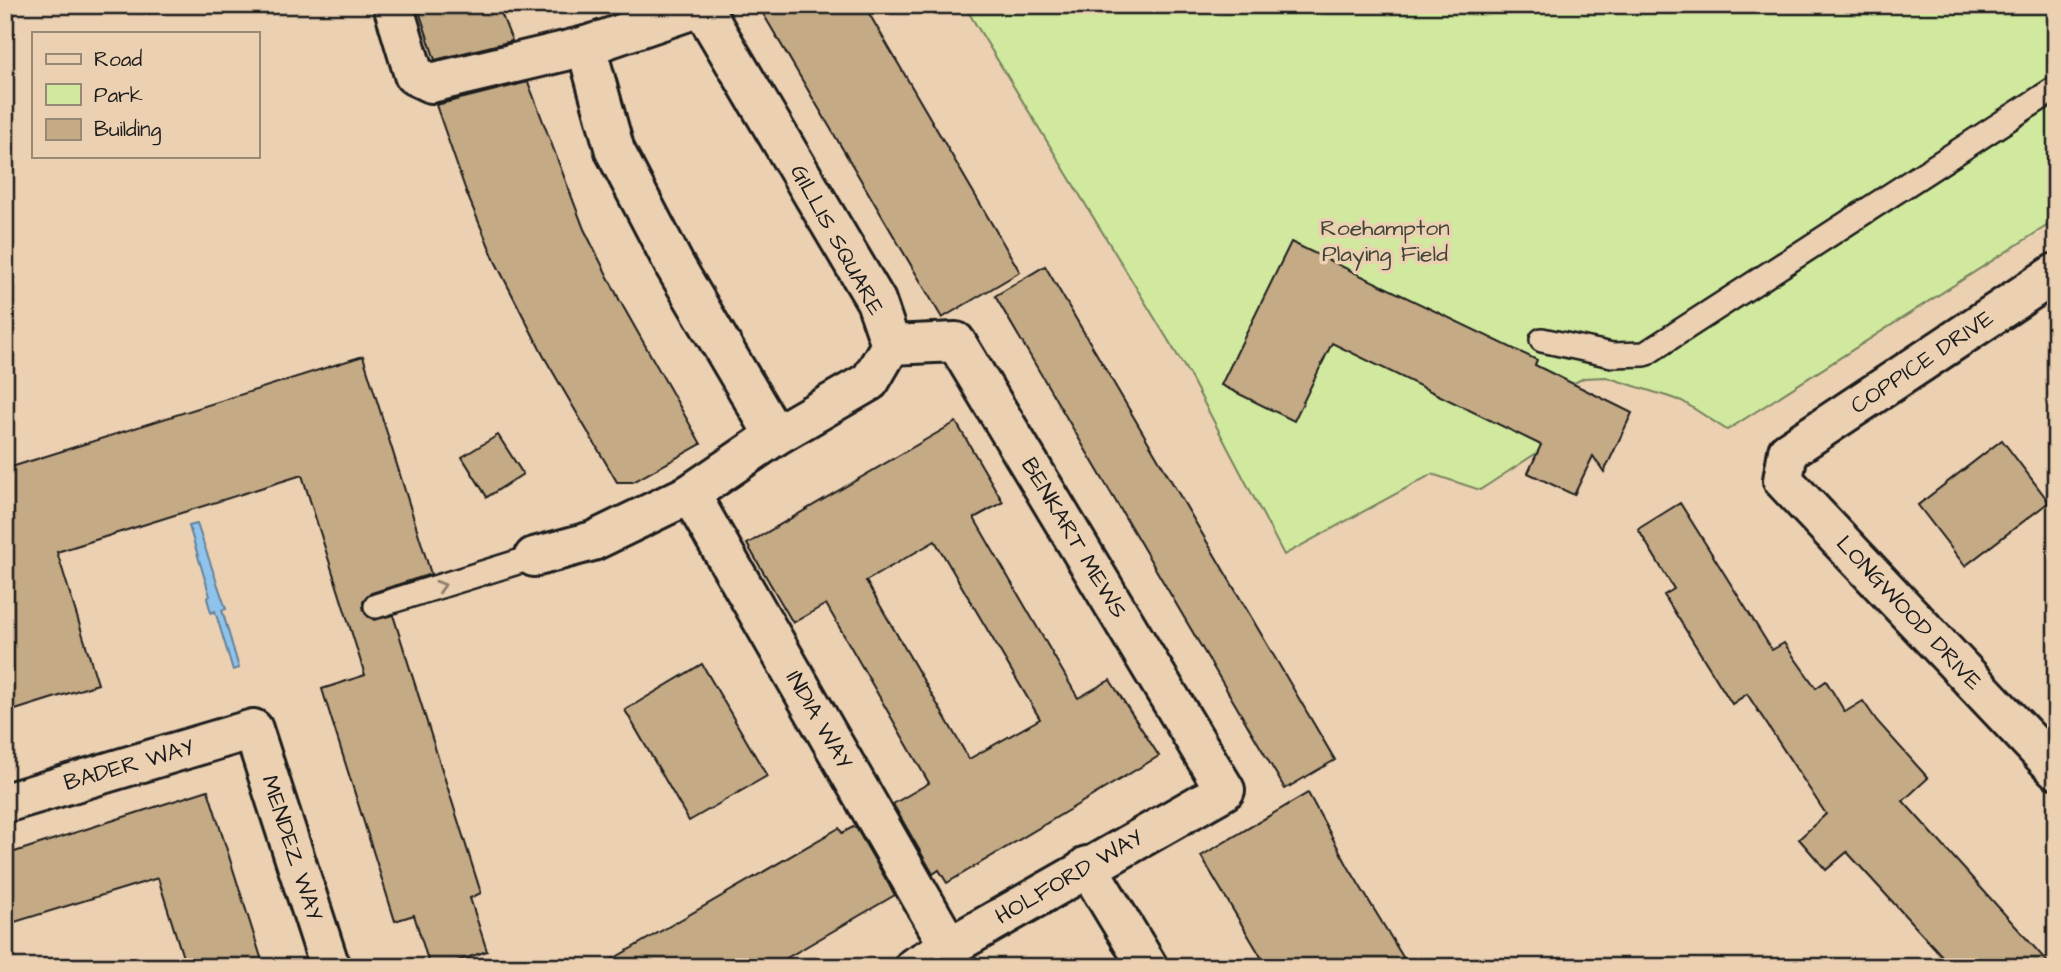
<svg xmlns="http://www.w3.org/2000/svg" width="2061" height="972" font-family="'Architects Daughter',sans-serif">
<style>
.green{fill:#d0e99e;stroke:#76825d;stroke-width:2}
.water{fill:#90c3ec;stroke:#628099;stroke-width:2}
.building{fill:#c4aa85;stroke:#1c1c1c;stroke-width:2;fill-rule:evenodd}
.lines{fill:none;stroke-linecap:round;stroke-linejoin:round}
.lane-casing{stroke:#1c1c1c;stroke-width:28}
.street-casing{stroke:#1c1c1c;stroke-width:44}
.lane{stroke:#ebd0b2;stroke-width:23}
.street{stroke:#ebd0b2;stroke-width:38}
.oneway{stroke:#8e7f6e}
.labels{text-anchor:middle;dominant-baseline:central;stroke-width:7;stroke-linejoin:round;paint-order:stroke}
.park-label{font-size:23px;fill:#404536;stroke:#ebd0b2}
.street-label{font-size:23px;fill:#1c1c1c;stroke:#ebd0b2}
</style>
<rect width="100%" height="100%" fill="#ebd0b2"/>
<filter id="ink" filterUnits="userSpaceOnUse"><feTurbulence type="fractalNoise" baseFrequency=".0143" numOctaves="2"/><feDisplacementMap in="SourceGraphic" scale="14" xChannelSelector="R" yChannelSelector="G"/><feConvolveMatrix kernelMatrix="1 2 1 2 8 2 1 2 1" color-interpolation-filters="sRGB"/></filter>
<g filter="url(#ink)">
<!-- green -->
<path class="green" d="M 964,5 L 2056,5 L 2056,220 L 1727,430 L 1682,401 L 1606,377 L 1584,378 L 1572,384 L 1538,452 L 1480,490 L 1432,474 L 1284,555 L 1190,376 Z"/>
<!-- water -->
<path class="water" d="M 197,524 L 226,609 L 222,610 L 239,668 L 233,670 L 215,611 L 211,613 L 207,598 L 210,596 L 189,526 Z"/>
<!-- building -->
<g class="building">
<path d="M 417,5 L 498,5 L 512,41 L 435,60 Z"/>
<path d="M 758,5 L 864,5 L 1020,272 L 942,318 Z"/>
<path d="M 528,82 L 584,229 L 620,301 L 701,444 L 633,482 L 617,482 L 543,355 L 495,261 L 467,194 L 436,105 Z"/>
<path d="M 1291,242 L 1537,360 L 1535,365 L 1632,413 L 1604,472 L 1593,456 L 1574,495 L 1528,473 L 1541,445 L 1332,343 L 1294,421 L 1221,385 Z"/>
<path d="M 1045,266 L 1335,760 L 1285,789 L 995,296 Z"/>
<path d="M 363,356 L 431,574 L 371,593 L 363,602 L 363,609 L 374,620 L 393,615 L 481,893 L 470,898 L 487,951 L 440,967 L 430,967 L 414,915 L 395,921 L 322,689 L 365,675 L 302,475 L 57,552 L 98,684 L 12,711 L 5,689 L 5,469 Z"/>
<path d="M 956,422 L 1003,502 L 974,518 L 1078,698 L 1110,680 L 1159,756 L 947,883 L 939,870 L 933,874 L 893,804 L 929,783 L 826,604 L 793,623 L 747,544 ZM 935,541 L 1040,719 L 969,759 L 866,581 Z"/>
<path d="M 498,435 L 523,474 L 487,497 L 462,457 Z"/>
<path d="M 2002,440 L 2049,502 L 1965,566 L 1918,505 Z"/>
<path d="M 1680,503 L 1772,650 L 1784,643 L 1816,688 L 1826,681 L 1845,712 L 1863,701 L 1877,721 L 1928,778 L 1903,801 L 2052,967 L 1952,967 L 1847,852 L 1826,870 L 1799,839 L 1826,814 L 1747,694 L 1732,704 L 1664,595 L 1674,589 L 1638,529 Z"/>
<path d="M 702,664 L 767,776 L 689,821 L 625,710 Z"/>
<path d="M 208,790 L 264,967 L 186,967 L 158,878 L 5,925 L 5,855 Z"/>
<path d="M 1308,793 L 1349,868 L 1409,967 L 1267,967 L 1201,856 Z"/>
<path d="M 855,826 L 895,895 L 771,967 L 599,967 L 839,828 L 842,833 Z"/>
</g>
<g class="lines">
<!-- lane casing -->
<g class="lane-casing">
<g id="lane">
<path d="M 1542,340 L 1612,355 L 1645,354 L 2056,88"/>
<path d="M 376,606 L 534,557"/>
</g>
</g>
<!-- street casing -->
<g class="street-casing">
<g id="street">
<path d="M 393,5 L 414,75 L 431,83 L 586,46 L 706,5"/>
<path d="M 586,46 L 615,151 L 675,266 L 775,436"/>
<path d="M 2056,273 L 1788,451 L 1783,480 L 2056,769"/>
<path d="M 891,345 L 956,342 L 1225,790 L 914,967"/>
<path d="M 690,494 L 949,946"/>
<path d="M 534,557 L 593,541 L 690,494 L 775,436 L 870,381 L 891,345 L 876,301 L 702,7"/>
<path d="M 5,803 L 253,729 L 330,967"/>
<path d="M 1087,866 L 1148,967"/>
</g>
</g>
<!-- lane -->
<use href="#lane" class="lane"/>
<!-- street -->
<use href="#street" class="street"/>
</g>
<!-- one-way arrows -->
<defs><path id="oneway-chevron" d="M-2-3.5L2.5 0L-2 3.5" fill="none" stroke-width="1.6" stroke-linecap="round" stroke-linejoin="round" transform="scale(1.75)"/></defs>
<use class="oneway" href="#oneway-chevron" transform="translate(441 586) rotate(-17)"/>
</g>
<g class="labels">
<!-- park labels -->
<g class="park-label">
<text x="1385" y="228">Roehampton<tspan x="1385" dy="26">Playing Field</tspan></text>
</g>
<!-- street labels -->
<g class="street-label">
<text transform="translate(837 240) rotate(61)">GILLIS SQUARE</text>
<text transform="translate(1922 362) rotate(-34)">COPPICE DRIVE</text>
<text transform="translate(1074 538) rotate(59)">BENKART MEWS</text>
<text transform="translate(1909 613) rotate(47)">LONGWOOD DRIVE</text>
<text transform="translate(819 720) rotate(60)">INDIA WAY</text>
<text transform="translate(129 765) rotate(-16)">BADER WAY</text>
<text transform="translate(292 848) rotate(72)">MENDEZ WAY</text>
<text transform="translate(1069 877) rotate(-30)">HOLFORD WAY</text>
</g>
</g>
<!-- margin -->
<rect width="2061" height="972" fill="none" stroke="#ebd0b2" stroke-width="28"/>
<rect x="14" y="14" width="2033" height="944" fill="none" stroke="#1c1c1c" stroke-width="2.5" filter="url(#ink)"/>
<!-- legend -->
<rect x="32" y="32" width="228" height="126" fill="#ebd0b2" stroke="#988876" stroke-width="2"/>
<rect x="46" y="54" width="35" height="10" fill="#ebd0b2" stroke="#988876" stroke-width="2"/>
<text x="94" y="66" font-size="21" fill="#1c1c1c">Road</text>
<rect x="46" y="84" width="35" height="21" fill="#d0e99e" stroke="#988876" stroke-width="2"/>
<text x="94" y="102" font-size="21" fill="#1c1c1c">Park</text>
<rect x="46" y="119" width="35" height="21" fill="#c4aa85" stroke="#988876" stroke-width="2"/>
<text x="94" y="136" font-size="21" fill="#1c1c1c">Building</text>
</svg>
